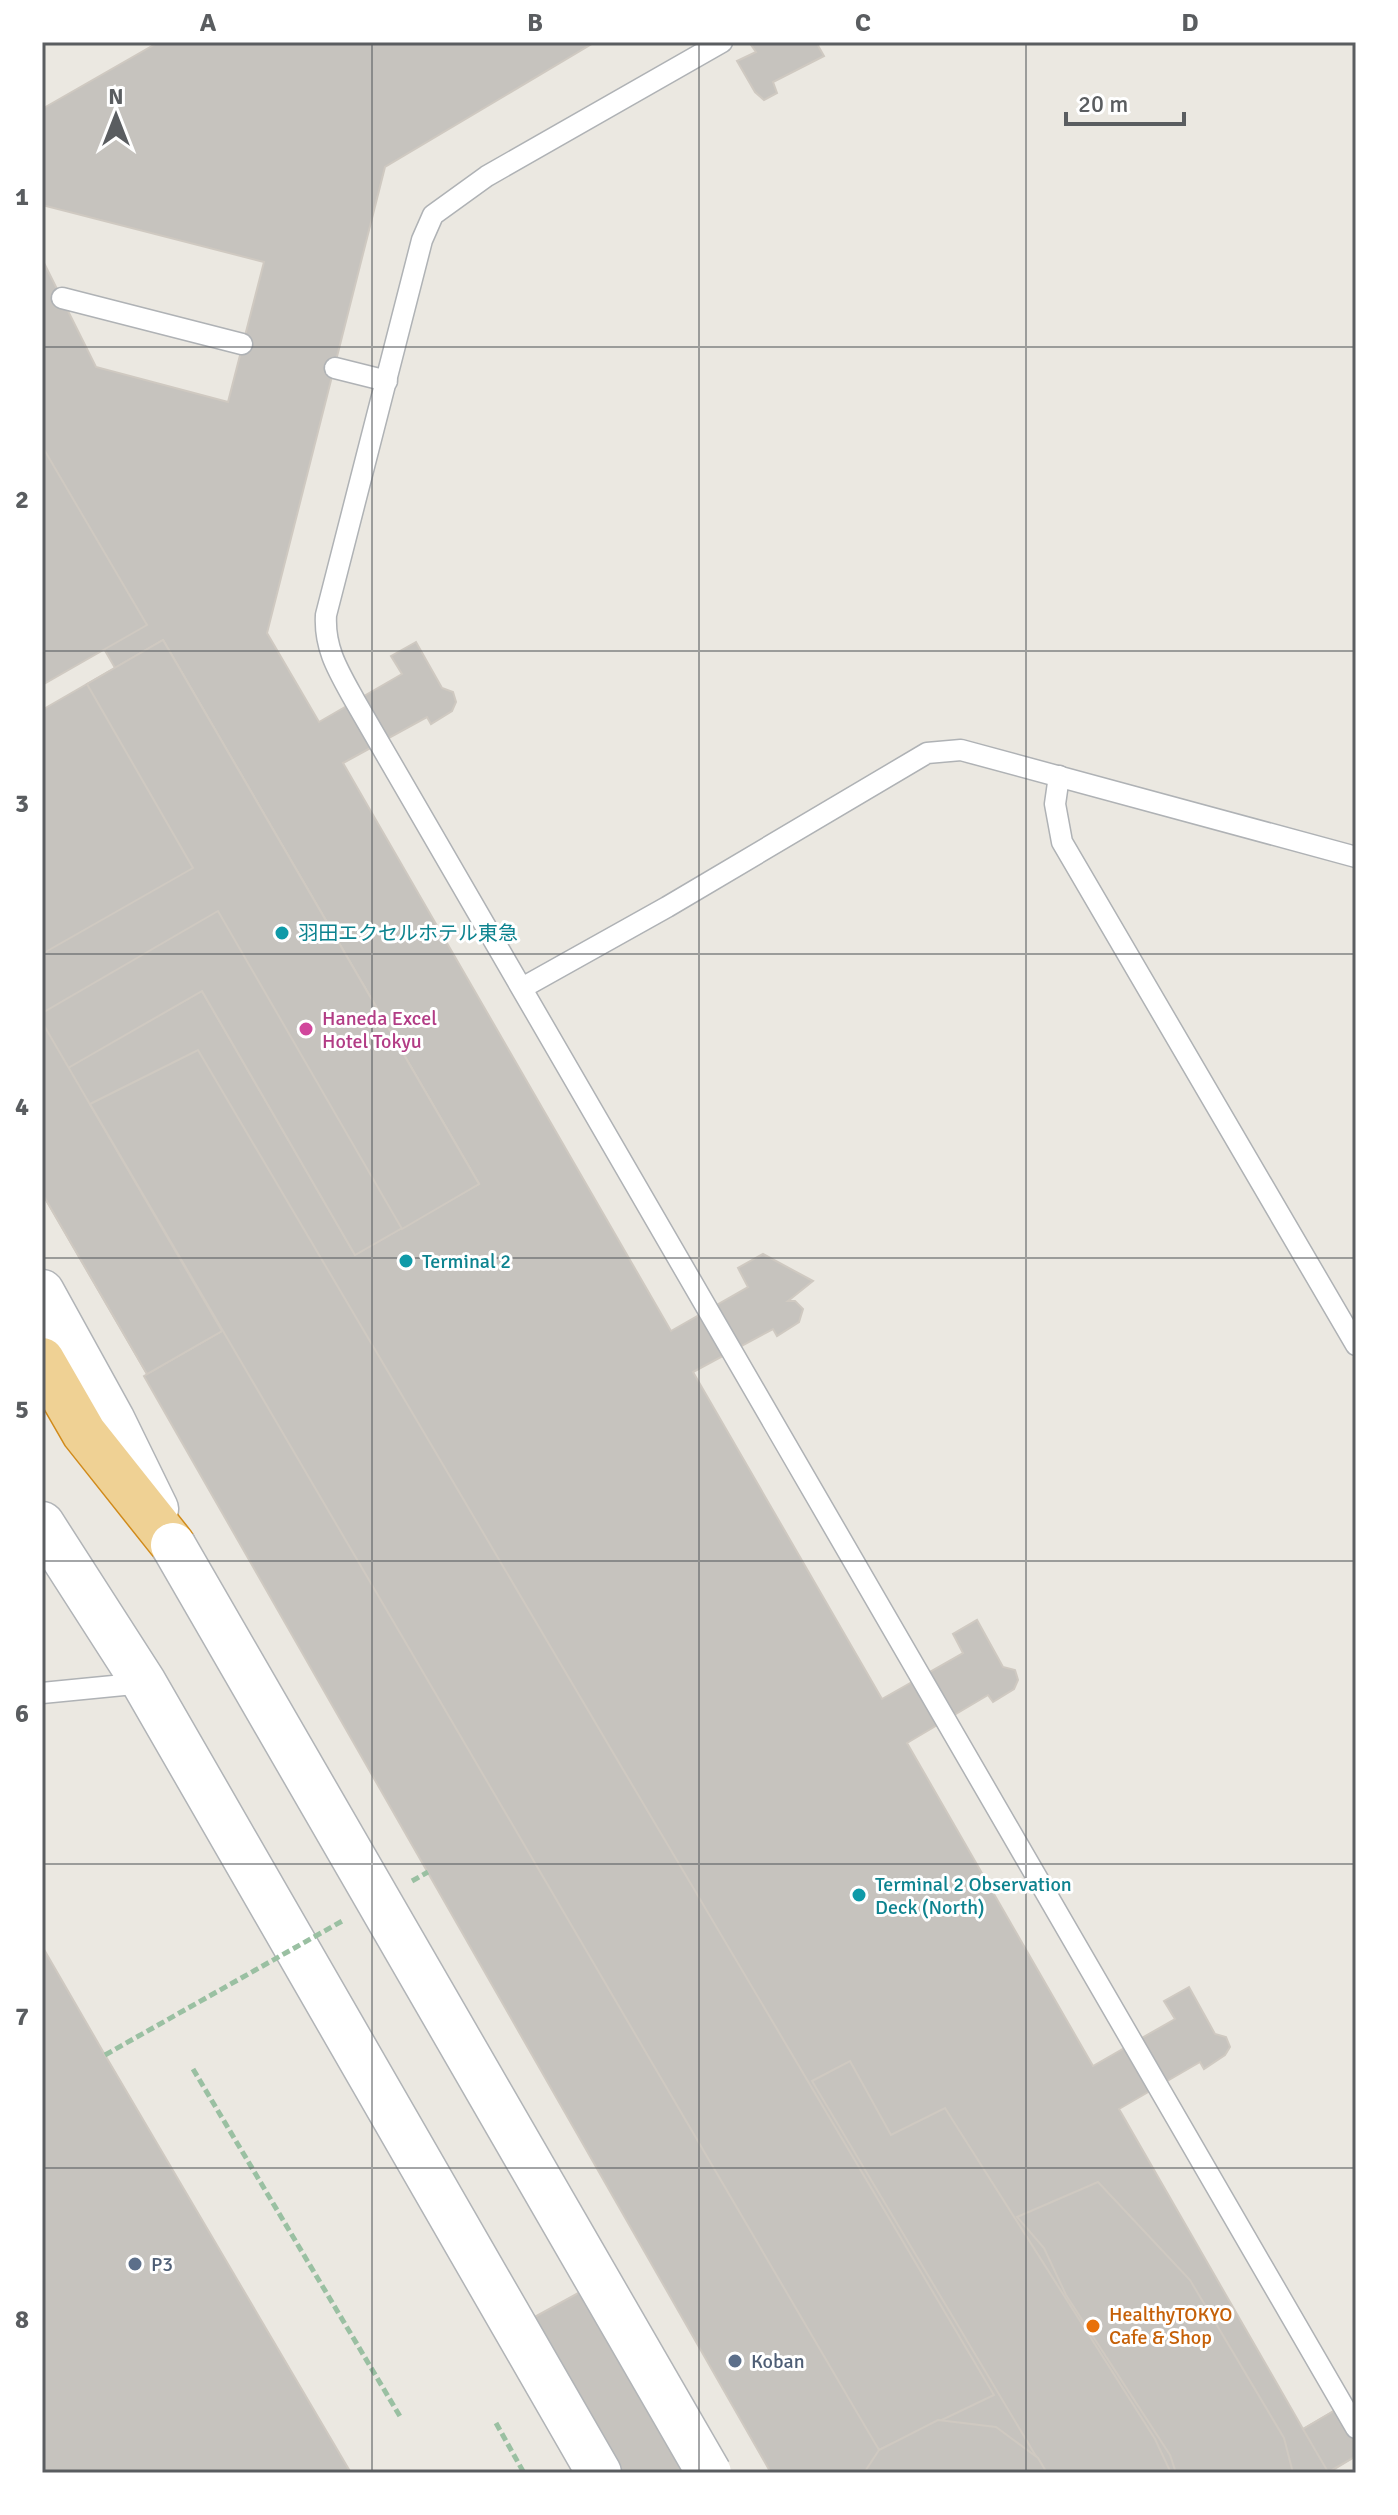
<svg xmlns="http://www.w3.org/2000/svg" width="1398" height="2515" font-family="Signika,'Noto Sans JP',sans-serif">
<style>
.building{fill:#c6c3be;stroke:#cfc9c1;stroke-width:2}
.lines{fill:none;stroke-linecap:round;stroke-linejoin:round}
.lane-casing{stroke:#afb2b5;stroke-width:23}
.secondary-casing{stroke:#b1b4b7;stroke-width:47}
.highway-casing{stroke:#d18b1b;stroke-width:47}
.path{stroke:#9ac0a2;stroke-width:5;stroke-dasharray:8 4;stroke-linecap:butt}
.lane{stroke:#fff;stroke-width:20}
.secondary{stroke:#fff;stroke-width:44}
.highway{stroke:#efd194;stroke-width:44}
.secondary-bridge-casing{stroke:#b1b4b7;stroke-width:47;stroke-linecap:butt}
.path-bridge{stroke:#9ac0a2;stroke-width:5;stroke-dasharray:8 4;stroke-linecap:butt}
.secondary-bridge{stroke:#fff;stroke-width:44}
.grid{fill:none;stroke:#5a5d60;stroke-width:2;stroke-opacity:0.55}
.culture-dot{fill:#0f9aa8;stroke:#fff;stroke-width:3}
.hotel-dot{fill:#d1479c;stroke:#fff;stroke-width:3}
.service-dot{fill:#5c6f8a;stroke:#fff;stroke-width:3}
.food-dot{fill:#e8710a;stroke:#fff;stroke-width:3}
.labels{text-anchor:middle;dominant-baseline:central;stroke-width:6;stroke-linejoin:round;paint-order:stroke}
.culture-label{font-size:20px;fill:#0d838f;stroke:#fff;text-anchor:start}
.hotel-label{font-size:20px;fill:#b23c85;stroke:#fff;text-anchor:start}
.service-label{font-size:20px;fill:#4e5e75;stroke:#fff;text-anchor:start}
.food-label{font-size:20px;fill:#c56008;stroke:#fff;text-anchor:start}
.neatline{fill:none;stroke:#5a5d60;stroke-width:3}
.grid-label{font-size:26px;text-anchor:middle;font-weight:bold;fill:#5a5d60}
</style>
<rect width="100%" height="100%" fill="#ebe8e1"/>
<!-- building -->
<g class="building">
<path d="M 159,42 L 595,42 L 385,167 L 267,633 L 319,722 L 402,674 L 391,656 L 416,642 L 442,688 L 453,692 L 456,702 L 452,711 L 431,724 L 427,717 L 343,763 L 671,1331 L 748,1287 L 738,1268 L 763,1254 L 813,1281 L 788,1301 L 795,1301 L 803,1309 L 799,1322 L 777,1336 L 773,1329 L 693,1372 L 882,1699 L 963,1653 L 953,1634 L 977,1620 L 1003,1667 L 1015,1670 L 1018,1680 L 1014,1689 L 993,1702 L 988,1695 L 907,1743 L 1093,2066 L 1175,2019 L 1164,2001 L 1189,1987 L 1215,2034 L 1226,2037 L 1230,2047 L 1225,2055 L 1204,2069 L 1200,2062 L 1119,2109 L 1303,2429 L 1356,2398 L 1356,2456 L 1328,2473 L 771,2473 L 144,1376 L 222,1331 L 68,1068 L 103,1047 L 202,991 L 355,1255 L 479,1184 L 163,640 L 115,668 L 42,541 L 42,259 L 96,367 L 228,402 L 264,262 L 42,205 L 42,109 Z"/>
<path d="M 749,42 L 816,42 L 824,56 L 773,82 L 777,93 L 764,100 L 755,92 L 737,61 L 756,52 Z"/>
<path d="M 42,446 L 147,625 L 42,685 Z"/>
<path d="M 163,640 L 479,1184 L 355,1255 L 202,991 L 68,1068 L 222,1331 L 147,1374 L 42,1193 L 42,710 Z"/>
<path d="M 163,640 L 479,1184 L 402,1229 L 218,911 L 42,1013 L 42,954 L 193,868 L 87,684 Z"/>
<path d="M 42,1022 L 222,1331 L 147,1374 L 42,1193 Z"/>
<path d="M 198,1050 L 621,1766 L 994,2395 L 879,2450 L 90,1104 Z"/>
<path d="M 42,1946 L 105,2055 L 351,2473 L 42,2473 Z"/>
<path d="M 850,2061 L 891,2135 L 945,2108 L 1155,2439 L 1171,2473 L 1046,2473 L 812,2081 Z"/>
<path d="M 1098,2182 L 1190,2280 L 1284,2438 L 1293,2473 L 1176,2473 L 1170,2455 L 1066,2295 L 1044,2248 L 1017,2217 Z"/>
<path d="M 591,2286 L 695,2473 L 617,2473 L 531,2319 Z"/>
<path d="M 1356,2398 L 1356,2456 L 1328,2472 L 1303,2429 Z"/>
<path d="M 938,2420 L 996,2427 L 1038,2458 L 1047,2473 L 864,2473 L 879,2450 Z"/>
</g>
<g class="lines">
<!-- lane casing -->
<g class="lane-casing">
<g id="lane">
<path d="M 722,42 L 487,176 L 433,215 L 422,240 L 326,615 C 324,649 339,672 355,701 L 1356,2428"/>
<path d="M 62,298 L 242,344"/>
<path d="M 335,368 L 387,381"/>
<path d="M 1059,776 L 1055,804 L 1062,842 L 1356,1345"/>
<path d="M 522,988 L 667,907 L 927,753 L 961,750 L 1356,857"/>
<path d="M 42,1693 L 144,1683"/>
</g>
</g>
<!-- secondary casing -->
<g class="secondary-casing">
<g id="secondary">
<path d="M 42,1292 L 112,1419 L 156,1509"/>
<path d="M 42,1524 L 144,1683 L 599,2473"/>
</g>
</g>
<!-- highway casing -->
<g class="highway-casing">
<path id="highway" d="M 42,1360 L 84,1433 L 173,1545"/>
</g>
<!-- path -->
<g class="path">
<path d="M 193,2069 L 401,2418"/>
<path d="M 496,2423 L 524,2473"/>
</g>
<!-- lane -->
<use href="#lane" class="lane"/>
<!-- secondary -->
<use href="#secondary" class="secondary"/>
<!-- highway -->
<use href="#highway" class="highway"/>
<!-- secondary-bridge casing -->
<g class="secondary-bridge-casing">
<path id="secondary-bridge" d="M 173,1545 L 709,2473"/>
</g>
<!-- path-bridge -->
<g class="path-bridge">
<path d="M 412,1881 L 428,1872"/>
<path d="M 105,2055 L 344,1920"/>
</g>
<!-- secondary-bridge -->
<use href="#secondary-bridge" class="secondary-bridge"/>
</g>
<!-- grid -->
<path class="grid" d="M 372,42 L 372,2473M 699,42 L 699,2473M 1026,42 L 1026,2473M 42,347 L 1356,347M 42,651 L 1356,651M 42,954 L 1356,954M 42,1258 L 1356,1258M 42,1561 L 1356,1561M 42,1864 L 1356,1864M 42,2168 L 1356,2168"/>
<!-- markers -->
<g class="culture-dot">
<circle cx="282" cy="933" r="8"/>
<circle cx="406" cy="1261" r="8"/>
<circle cx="859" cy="1895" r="8"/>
</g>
<circle class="hotel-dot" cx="306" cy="1029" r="8"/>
<g class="service-dot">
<circle cx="135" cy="2264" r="8"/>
<circle cx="735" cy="2361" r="8"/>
</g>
<circle class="food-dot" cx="1093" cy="2326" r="8"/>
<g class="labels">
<!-- culture labels -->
<g class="culture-label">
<text x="298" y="933">羽田エクセルホテル東急</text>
<text x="422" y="1261">Terminal 2</text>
<text x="875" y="1884">Terminal 2 Observation<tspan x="875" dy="23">Deck (North)</tspan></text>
</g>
<!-- hotel labels -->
<g class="hotel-label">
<text x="322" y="1018">Haneda Excel<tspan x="322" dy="23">Hotel Tokyu</tspan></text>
</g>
<!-- service labels -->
<g class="service-label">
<text x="151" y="2264">P3</text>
<text x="751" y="2361">Koban</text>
</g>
<!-- food labels -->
<g class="food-label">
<text x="1109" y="2314">HealthyTOKYO<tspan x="1109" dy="23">Cafe &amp; Shop</tspan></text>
</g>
</g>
<!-- border -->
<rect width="1398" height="2515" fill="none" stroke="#ffffff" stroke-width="88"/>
<!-- north arrow -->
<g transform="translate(116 116)" stroke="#ffffff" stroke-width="6" paint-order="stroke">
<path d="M0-6L14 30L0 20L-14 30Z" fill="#5a5d60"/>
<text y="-12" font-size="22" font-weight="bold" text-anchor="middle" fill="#5a5d60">N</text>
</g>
<!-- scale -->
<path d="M1066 112v12h118v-12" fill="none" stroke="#5a5d60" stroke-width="4"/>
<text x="1078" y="112" font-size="24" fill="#5a5d60" stroke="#ffffff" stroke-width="6" paint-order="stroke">20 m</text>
<rect x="44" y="44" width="1310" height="2427" class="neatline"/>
<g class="grid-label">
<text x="208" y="31">A</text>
<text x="535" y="31">B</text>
<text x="863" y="31">C</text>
<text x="1190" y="31">D</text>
<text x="22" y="205">1</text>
<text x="22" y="508">2</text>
<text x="22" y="812">3</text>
<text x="22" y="1115">4</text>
<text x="22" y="1418">5</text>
<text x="22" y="1722">6</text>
<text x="22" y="2025">7</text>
<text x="22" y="2328">8</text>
</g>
</svg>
